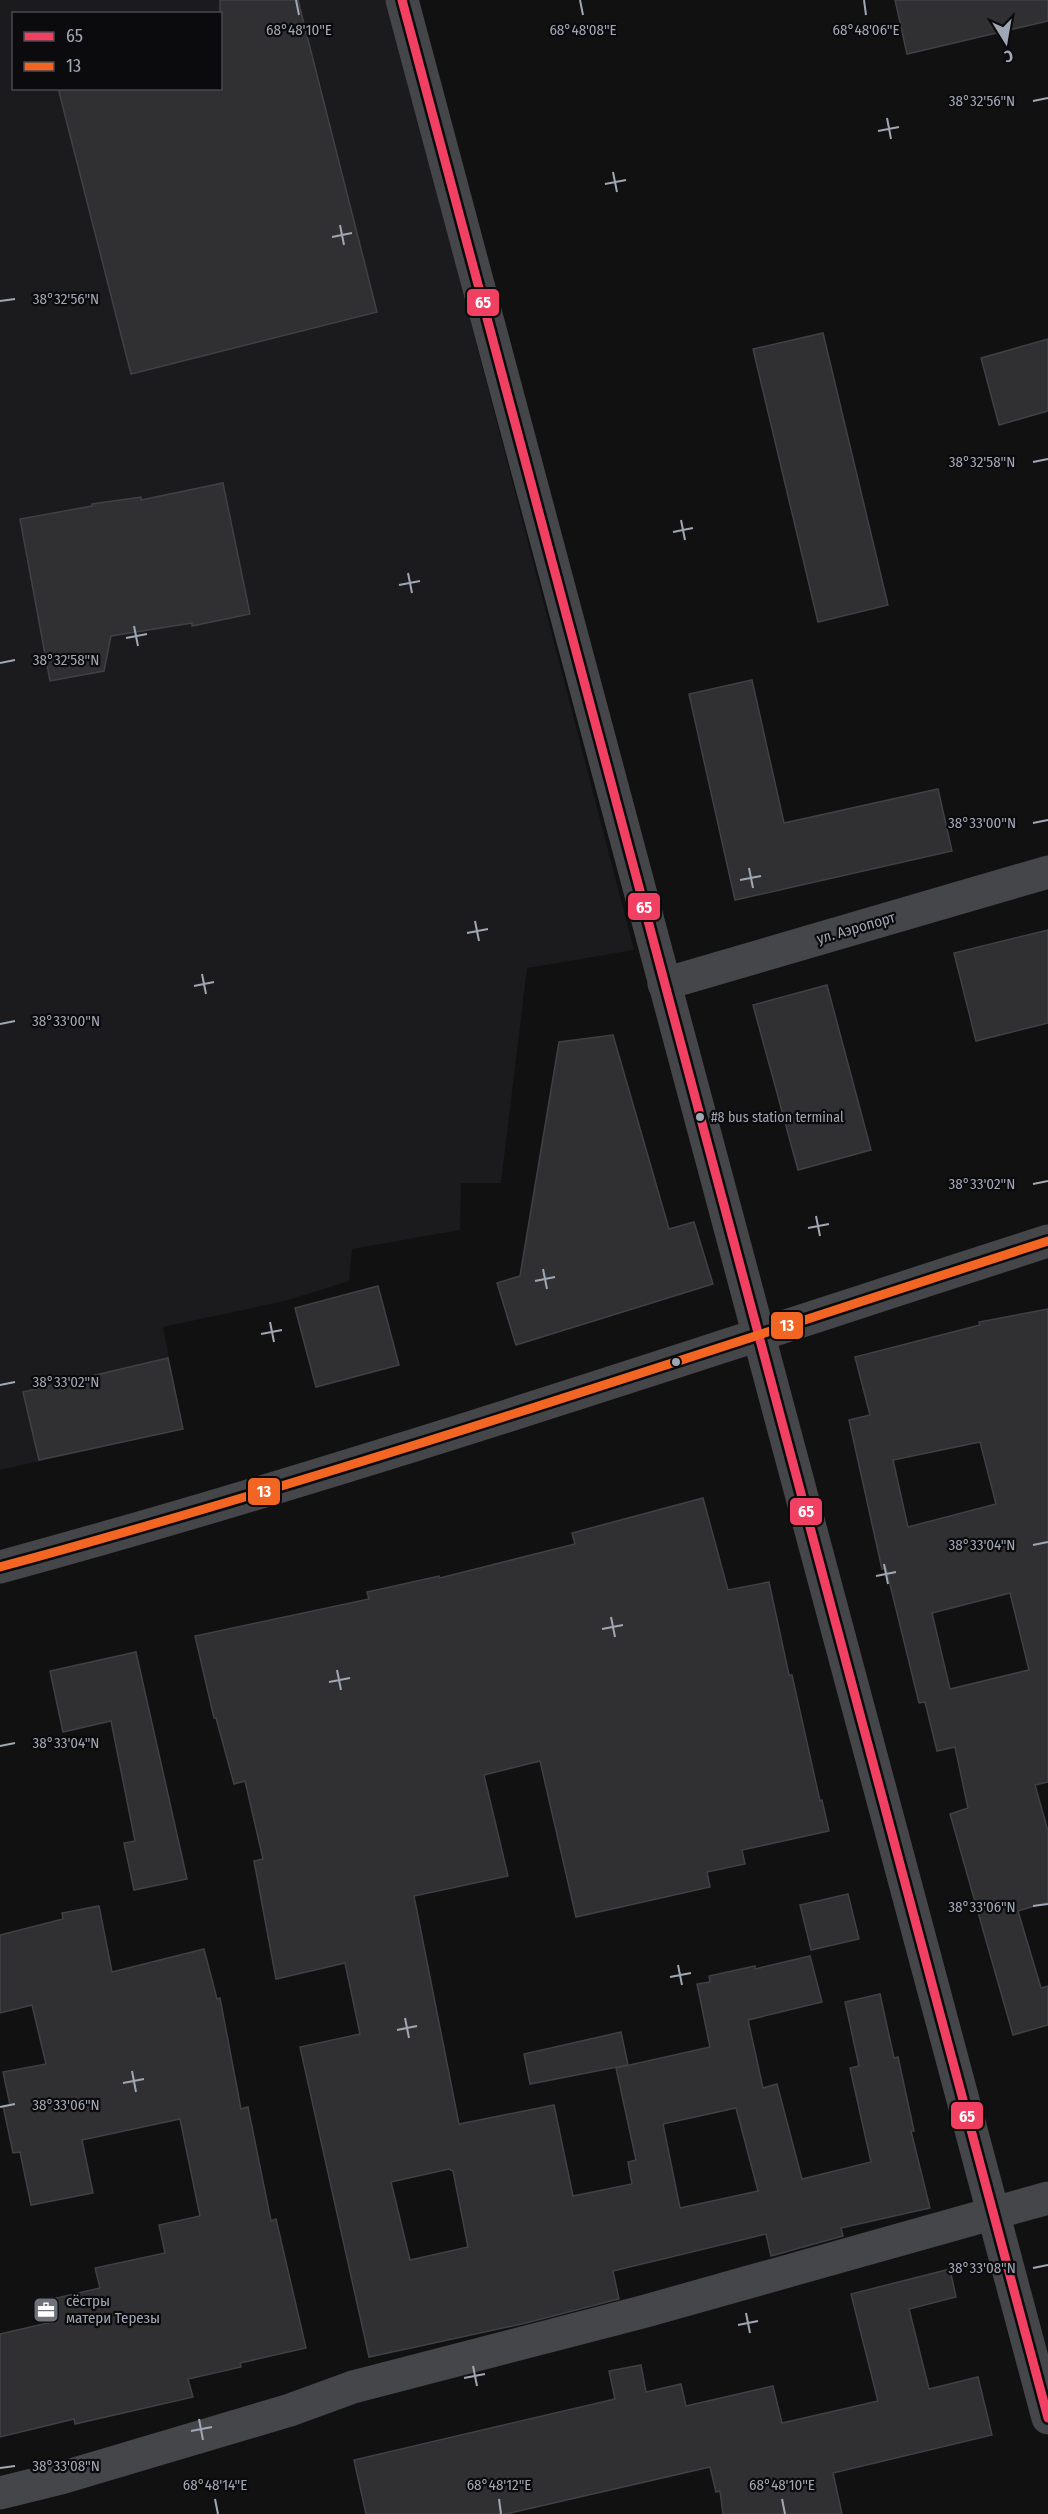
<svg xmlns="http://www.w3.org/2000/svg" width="1048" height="2514" font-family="'Fira Sans Condensed',sans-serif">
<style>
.built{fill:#1b1b1d;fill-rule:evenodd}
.building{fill:#303032;stroke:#3f4145;stroke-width:1.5;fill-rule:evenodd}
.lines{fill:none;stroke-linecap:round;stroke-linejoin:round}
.minor{stroke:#45464a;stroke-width:33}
.bus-1-casing{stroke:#0b0b0d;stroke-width:14}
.bus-2-casing{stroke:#0b0b0d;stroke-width:14}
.bus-1{stroke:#f24062;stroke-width:9}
.bus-2{stroke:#f26522;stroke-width:9}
.ticks{fill:none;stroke:#a0a7b4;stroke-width:2}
.bus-dot{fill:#a0a7b4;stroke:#0b0b0d;stroke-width:2}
.labels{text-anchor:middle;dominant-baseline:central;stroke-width:4.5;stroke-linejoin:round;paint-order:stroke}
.bus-label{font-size:14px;fill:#a0a7b4;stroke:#0b0b0d;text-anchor:start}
.street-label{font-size:15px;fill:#a0a7b4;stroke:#0b0b0d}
.poi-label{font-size:15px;fill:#a0a7b4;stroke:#0b0b0d;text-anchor:start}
.ticks-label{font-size:15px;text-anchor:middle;fill:#a0a7b4;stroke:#0b0b0d;stroke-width:4.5;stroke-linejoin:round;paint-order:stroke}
.line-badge{stroke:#0b0b0d;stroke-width:2}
.badge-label{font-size:16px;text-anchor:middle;font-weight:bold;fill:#fff}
</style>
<rect width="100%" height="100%" fill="#111"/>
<!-- built -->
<path class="built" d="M 0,0 L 387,0 L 634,950 L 527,968 L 501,1183 L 461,1183 L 460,1230 L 352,1249 L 349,1281 L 285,1301 L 163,1327 L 183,1429 L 0,1470 ZM 14,14 L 220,14 L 220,88 L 14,88 Z"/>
<!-- building -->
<g class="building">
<path d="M 220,0 L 298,0 L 377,312 L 131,374 L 58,88 L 220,88 Z"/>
<path d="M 895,0 L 1048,0 L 1048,21 L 907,54 Z"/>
<path d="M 823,333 L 888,605 L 818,622 L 753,349 Z"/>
<path d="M 1048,339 L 1048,411 L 999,425 L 981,358 Z"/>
<path d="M 223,483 L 250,614 L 192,626 L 192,623 L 111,636 L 104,671 L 50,681 L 20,519 L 92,506 L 92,504 L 141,497 L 141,500 Z"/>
<path d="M 752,680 L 784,823 L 938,789 L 952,851 L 735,900 L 689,694 Z"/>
<path d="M 1048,930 L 1048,1023 L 976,1041 L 954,953 Z"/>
<path d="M 827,985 L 871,1150 L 798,1170 L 753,1005 Z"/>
<path d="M 613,1035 L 669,1229 L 694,1222 L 713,1284 L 516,1345 L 497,1283 L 520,1276 L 559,1042 Z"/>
<path d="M 378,1286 L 399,1365 L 316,1387 L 295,1308 Z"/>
<path d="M 1048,1309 L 1048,1782 L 1035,1785 L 1048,1831 L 1048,1902 L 1018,1911 L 1041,1988 L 1048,1986 L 1048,2025 L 1013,2035 L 950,1814 L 968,1808 L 955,1747 L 937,1751 L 925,1702 L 919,1703 L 886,1568 L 882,1569 L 849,1420 L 870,1415 L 855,1357 L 980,1325 L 979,1322 ZM 980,1442 L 996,1504 L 908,1527 L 893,1460 ZM 1010,1593 L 1029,1670 L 950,1689 L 932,1613 Z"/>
<path d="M 168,1358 L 183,1429 L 39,1460 L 23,1392 Z"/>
<path d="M 703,1498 L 728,1590 L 769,1582 L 789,1675 L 792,1675 L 820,1801 L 822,1800 L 829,1831 L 742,1850 L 745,1864 L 707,1872 L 710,1887 L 576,1917 L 540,1761 L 484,1775 L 508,1876 L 414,1896 L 459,2124 L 554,2105 L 573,2196 L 632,2184 L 628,2162 L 636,2160 L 616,2068 L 710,2047 L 697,1984 L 710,1982 L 709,1976 L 755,1966 L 755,1969 L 810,1956 L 822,2002 L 748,2020 L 763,2088 L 777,2084 L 802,2179 L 871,2162 L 850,2068 L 859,2066 L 845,2002 L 880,1994 L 894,2058 L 898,2057 L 914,2131 L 911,2131 L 930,2208 L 841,2228 L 843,2236 L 771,2256 L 766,2234 L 613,2271 L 619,2299 L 522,2324 L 369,2357 L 300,2047 L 360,2034 L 345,1963 L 276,1979 L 254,1861 L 263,1859 L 245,1781 L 234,1784 L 216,1718 L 214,1718 L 195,1636 L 369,1599 L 367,1592 L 439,1576 L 440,1578 L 575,1544 L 572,1533 ZM 736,2108 L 758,2191 L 680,2208 L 663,2124 ZM 449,2169 L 453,2171 L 468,2247 L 410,2260 L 391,2182 Z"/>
<path d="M 136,1652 L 187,1879 L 134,1890 L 124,1843 L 135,1841 L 111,1721 L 63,1732 L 50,1671 Z"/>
<path d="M 848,1894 L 859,1939 L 811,1950 L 800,1905 Z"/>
<path d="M 99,1906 L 112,1972 L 204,1949 L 217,1999 L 220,1998 L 241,2109 L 248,2107 L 271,2221 L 276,2219 L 306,2348 L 240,2363 L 241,2367 L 188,2379 L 193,2397 L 75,2424 L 74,2419 L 0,2437 L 0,2334 L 52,2322 L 48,2300 L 100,2288 L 95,2268 L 165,2253 L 159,2225 L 200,2216 L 180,2119 L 82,2140 L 93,2193 L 31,2205 L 20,2152 L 13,2153 L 3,2106 L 10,2105 L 3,2072 L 46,2064 L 32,2005 L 0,2013 L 0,1935 L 63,1919 L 62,1913 Z"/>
<path d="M 621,2032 L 628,2065 L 530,2084 L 524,2054 Z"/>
<path d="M 950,2269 L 956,2297 L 909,2309 L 929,2389 L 978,2377 L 992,2435 L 833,2473 L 842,2514 L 723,2514 L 720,2491 L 716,2492 L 710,2467 L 506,2514 L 366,2514 L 354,2460 L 615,2399 L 609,2371 L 641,2365 L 646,2392 L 681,2384 L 686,2406 L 773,2386 L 782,2423 L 878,2401 L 851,2294 Z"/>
</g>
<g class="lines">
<!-- minor -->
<g class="minor">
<path d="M 402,0 L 1048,2418"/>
<path d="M 664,984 L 1048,872"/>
<path d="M 0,1567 C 353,1471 700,1353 1048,1241"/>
<path d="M 0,2493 L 61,2478 L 290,2410 L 353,2387 L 642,2312 L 1048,2198"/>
</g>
<!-- bus-1 casing -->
<g class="bus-1-casing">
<path id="bus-1" d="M 402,0 L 1048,2418"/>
</g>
<!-- bus-2 casing -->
<g class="bus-2-casing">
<path id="bus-2" d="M 0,1567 C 353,1471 700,1353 1048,1241"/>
</g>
<!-- bus-1 -->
<use href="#bus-1" class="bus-1"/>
<!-- bus-2 -->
<use href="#bus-2" class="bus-2"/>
</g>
<!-- ticks -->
<path class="ticks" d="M 296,0 L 299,15M 580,0 L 583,15M 864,0 L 866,15M 1033,101 L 1048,98M 887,118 L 891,139M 878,131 L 899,127M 613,172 L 617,192M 605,184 L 626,180M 340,225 L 344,245M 332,237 L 352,233M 0,301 L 15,299M 1033,462 L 1048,459M 681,520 L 685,540M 673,532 L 693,528M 408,573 L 412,593M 399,585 L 420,581M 134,626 L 138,646M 126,638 L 147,634M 0,663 L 15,660M 1033,823 L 1048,820M 749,868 L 753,888M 740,880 L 761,876M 475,921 L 479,941M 467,933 L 488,929M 202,974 L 206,994M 194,986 L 214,982M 0,1024 L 15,1021M 1033,1184 L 1048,1181M 816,1216 L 820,1236M 808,1228 L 829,1224M 543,1269 L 547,1289M 535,1281 L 555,1277M 270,1322 L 274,1342M 261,1334 L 282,1330M 0,1385 L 15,1382M 1033,1545 L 1048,1542M 884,1564 L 888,1584M 876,1576 L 896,1572M 611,1617 L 615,1637M 602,1629 L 623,1625M 337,1670 L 341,1690M 329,1682 L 350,1678M 0,1746 L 15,1743M 1033,1906 L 1048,1904M 678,1965 L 682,1985M 670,1977 L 691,1973M 405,2018 L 409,2038M 397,2030 L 417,2026M 132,2071 L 136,2092M 123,2083 L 144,2079M 0,2107 L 15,2104M 1033,2268 L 1048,2265M 746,2313 L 750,2333M 738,2325 L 758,2321M 473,2366 L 477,2386M 464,2378 L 485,2374M 199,2419 L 203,2440M 191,2431 L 212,2427M 0,2468 L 15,2466M 215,2499 L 218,2514M 499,2499 L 501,2514M 782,2499 L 785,2514"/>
<!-- icons -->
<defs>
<g id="office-square" transform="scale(1.35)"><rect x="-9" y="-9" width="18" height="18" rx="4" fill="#6e727b" stroke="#0b0b0d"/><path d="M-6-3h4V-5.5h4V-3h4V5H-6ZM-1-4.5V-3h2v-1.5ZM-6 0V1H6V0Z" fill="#fff"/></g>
</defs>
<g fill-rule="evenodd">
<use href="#office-square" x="46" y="2310"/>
</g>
<!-- markers -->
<g class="bus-dot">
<circle cx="700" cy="1117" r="5"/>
<circle cx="676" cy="1362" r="5"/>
</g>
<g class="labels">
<!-- bus labels -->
<g class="bus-label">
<text x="711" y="1117">#8 bus station terminal</text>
</g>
<!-- street labels -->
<g class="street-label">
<text transform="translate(856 928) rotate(-16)">ул. Аэропорт</text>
</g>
<!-- poi labels -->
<g class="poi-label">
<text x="66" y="2301">сёстры<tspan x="66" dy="17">матери Терезы</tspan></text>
</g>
</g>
<g class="ticks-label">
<text x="299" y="35">68°48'10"E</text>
<text x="583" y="35">68°48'08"E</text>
<text x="866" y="35">68°48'06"E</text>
<text x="982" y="106">38°32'56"N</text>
<text x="66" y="304">38°32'56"N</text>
<text x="982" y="467">38°32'58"N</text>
<text x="66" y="665">38°32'58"N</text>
<text x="982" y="828">38°33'00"N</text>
<text x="66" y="1026">38°33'00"N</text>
<text x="982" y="1189">38°33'02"N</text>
<text x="66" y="1387">38°33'02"N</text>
<text x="982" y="1550">38°33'04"N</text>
<text x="66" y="1748">38°33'04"N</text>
<text x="982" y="1912">38°33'06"N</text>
<text x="66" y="2110">38°33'06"N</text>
<text x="982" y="2273">38°33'08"N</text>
<text x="66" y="2471">38°33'08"N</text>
<text x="215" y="2490">68°48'14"E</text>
<text x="499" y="2490">68°48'12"E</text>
<text x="782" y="2490">68°48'10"E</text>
</g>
<g class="line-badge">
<rect x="466" y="288" width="34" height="29" rx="6" fill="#f24062"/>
<rect x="627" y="892" width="34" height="29" rx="6" fill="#f24062"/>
<rect x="770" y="1311" width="34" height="29" rx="6" fill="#f26522"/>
<rect x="247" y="1477" width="34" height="29" rx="6" fill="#f26522"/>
<rect x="789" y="1497" width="34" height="29" rx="6" fill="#f24062"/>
<rect x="950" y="2101" width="34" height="29" rx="6" fill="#f24062"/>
</g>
<g class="badge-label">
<text x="483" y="308">65</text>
<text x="644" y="913">65</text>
<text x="787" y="1331">13</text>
<text x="264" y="1497">13</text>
<text x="806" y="1517">65</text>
<text x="967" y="2122">65</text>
</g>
<!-- legend -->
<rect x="12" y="12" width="210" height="78" fill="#0b0b0d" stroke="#474950" stroke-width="1.5"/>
<rect x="24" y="32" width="30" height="9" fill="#f24062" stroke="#474950" stroke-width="1.5"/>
<text x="66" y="42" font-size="18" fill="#a0a7b4">65</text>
<rect x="24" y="62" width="30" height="9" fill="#f26522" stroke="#474950" stroke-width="1.5"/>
<text x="66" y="72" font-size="18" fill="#a0a7b4">13</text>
<!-- north arrow -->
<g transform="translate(1006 42) rotate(169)" stroke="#0b0b0d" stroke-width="4.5" paint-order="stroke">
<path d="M0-4.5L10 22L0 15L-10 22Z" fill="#a0a7b4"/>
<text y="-9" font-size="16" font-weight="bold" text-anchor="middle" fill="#a0a7b4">С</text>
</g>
</svg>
